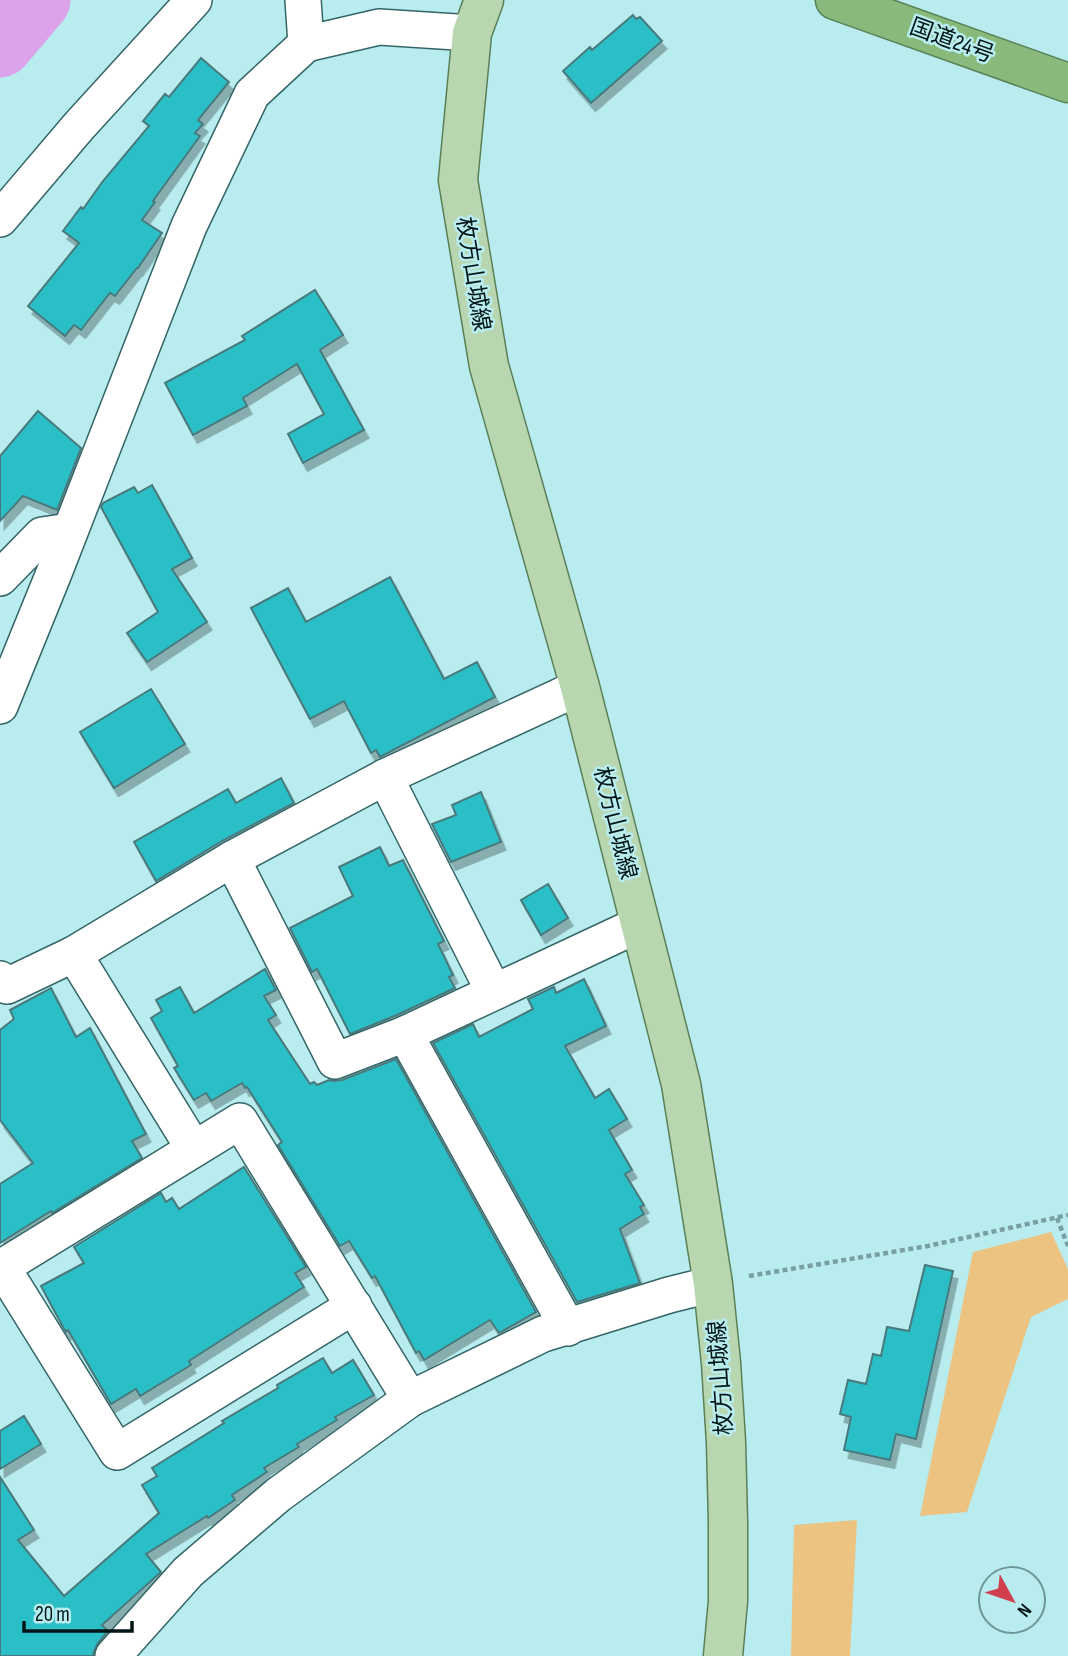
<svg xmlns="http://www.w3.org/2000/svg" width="1068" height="1656" font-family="'Sofia Sans Condensed','Noto Sans JP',sans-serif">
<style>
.green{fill:#ecc381}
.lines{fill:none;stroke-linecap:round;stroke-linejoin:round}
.river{stroke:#dca3eb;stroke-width:65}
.building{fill:#2cbfc6;stroke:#48797b;stroke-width:2;filter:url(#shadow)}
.street-casing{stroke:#346567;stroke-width:38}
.primary-casing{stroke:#5a8058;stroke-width:41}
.highway-casing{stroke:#5a8058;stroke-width:41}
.path{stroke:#78a0a2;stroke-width:4.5;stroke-dasharray:5 3.5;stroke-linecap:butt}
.street{stroke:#fff;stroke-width:35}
.primary{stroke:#b8d6b0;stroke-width:38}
.highway{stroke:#89ba7c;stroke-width:38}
.labels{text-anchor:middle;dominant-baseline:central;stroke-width:5;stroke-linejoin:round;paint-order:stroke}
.street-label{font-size:23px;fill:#021516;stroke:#b8ecee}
</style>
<defs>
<filter id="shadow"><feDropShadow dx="4.5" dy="8" stdDeviation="0" flood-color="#0004"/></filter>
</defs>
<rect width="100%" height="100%" fill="#b8ecee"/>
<!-- green -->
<g class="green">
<path d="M 1051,1232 L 1068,1269 L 1068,1299 L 1031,1317 L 967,1512 L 920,1516 L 973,1252 Z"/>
<path d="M 857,1520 L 850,1656 L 791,1656 L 794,1525 Z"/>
</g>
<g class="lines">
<!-- river -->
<path class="river" d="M 0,45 L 38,0"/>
</g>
<!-- building -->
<g class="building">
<path d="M 633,15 L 636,19 L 640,17 L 662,41 L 591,103 L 563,71 L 590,47 L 592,50 Z"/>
<path d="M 201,58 L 229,82 L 198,120 L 203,124 L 195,133 L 200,136 L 153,201 L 155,202 L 142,220 L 162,233 L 138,268 L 137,268 L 115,296 L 110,293 L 81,330 L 74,325 L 65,336 L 28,306 L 79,243 L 63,231 L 81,207 L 83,209 L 103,181 L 149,126 L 143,121 L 165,94 L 169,97 Z"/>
<path d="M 315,290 L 343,335 L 320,350 L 364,430 L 303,463 L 288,434 L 324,414 L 297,364 L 243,398 L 247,406 L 193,435 L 165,383 L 245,340 L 242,336 Z"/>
<path d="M 38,411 L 81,448 L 57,510 L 23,496 L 0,521 L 0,456 Z"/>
<path d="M 152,485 L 192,558 L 172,569 L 207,622 L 147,662 L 127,633 L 158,612 L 101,507 L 103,503 L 134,487 L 138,493 Z"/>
<path d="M 390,577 L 444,679 L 477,662 L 495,697 L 380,757 L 376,750 L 371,753 L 344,701 L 310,719 L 251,608 L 288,588 L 306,622 Z"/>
<path d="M 151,689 L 185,744 L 114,788 L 80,732 Z"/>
<path d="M 281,778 L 294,803 L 222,841 L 156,881 L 134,842 L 228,789 L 236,803 Z"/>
<path d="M 481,792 L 501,842 L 451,862 L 432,824 L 456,815 L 452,805 Z"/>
<path d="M 380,847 L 389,866 L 403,860 L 444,941 L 438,944 L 453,975 L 449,977 L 455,988 L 397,1015 L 350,1034 L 317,969 L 312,972 L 290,928 L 353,896 L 339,867 Z"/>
<path d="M 548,884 L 568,918 L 541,935 L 521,900 Z"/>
<path d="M 265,969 L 276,990 L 264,996 L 276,1015 L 268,1020 L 310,1084 L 314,1082 L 317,1085 L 329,1080 L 333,1081 L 342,1080 L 396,1059 L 536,1312 L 499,1333 L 490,1320 L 424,1360 L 419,1351 L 416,1353 L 375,1276 L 372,1278 L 349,1241 L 340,1246 L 278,1145 L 282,1142 L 247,1087 L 245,1088 L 242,1083 L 211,1101 L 206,1093 L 194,1100 L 174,1068 L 178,1066 L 151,1018 L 162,1011 L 156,1000 L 180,987 L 194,1013 Z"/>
<path d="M 584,979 L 606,1026 L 565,1046 L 595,1098 L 609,1089 L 627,1119 L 609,1130 L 632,1170 L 625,1174 L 644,1205 L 640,1207 L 644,1214 L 620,1229 L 640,1283 L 577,1302 L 433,1043 L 473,1024 L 479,1037 L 533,1009 L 528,999 L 554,987 L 556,993 Z"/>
<path d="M 51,988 L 76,1037 L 90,1028 L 146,1134 L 132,1141 L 142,1158 L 52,1213 L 51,1211 L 0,1243 L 0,1184 L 33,1163 L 0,1120 L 0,1030 L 14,1019 L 10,1010 Z"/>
<path d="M 244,1167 L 306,1267 L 295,1273 L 304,1287 L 189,1361 L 191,1365 L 173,1376 L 140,1396 L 136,1389 L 111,1404 L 68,1330 L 66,1332 L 63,1327 L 41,1286 L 84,1263 L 74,1247 L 161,1193 L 166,1202 L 172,1198 L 179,1209 Z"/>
<path d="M 925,1265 L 953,1271 L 916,1439 L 896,1434 L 890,1460 L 844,1450 L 851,1417 L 840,1414 L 848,1380 L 866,1384 L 873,1354 L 881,1356 L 887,1327 L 909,1331 Z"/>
<path d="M 323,1358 L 332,1373 L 353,1360 L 374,1395 L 335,1417 L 337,1420 L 297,1444 L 299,1447 L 264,1468 L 267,1472 L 232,1495 L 235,1500 L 208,1518 L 207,1516 L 146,1554 L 161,1572 L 102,1625 L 108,1631 L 98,1643 L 94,1651 L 93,1656 L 0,1656 L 0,1477 L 34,1530 L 18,1540 L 64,1596 L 159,1513 L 142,1485 L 157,1476 L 152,1468 L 224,1423 L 222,1421 L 278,1388 L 277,1385 Z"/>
<path d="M 24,1416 L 41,1444 L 0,1469 L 0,1431 Z"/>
</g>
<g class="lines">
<!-- street casing -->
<g class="street-casing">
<g id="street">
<path d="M 306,44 L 379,27 L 472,33"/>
<path d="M 0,219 L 79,126 L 194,0"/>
<path d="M 0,578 L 42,535 L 70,531"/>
<path d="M 0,706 L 54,573 L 189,226 L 252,94 L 306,44 L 303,0"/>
<path d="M 385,777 L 580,687"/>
<path d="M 232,859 L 385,777 L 494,992"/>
<path d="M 74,954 L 194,1149"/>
<path d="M 0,979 L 7,986 L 74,954 L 232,859 L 335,1061 L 405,1034 L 568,1328"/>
<path d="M 405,1034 L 640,924"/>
<path d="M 354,1306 L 117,1452 L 2,1267 L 240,1121 L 410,1399"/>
<path d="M 113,1656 L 188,1572 L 278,1495 L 410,1399 L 543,1334 L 669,1295 L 713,1284"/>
</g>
</g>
<!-- primary casing -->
<g class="primary-casing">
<path id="primary" d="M 484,0 L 472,33 L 458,180 L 489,366 L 580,687 L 681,1084 L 713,1284 L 721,1363 L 726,1442 L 728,1522 L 728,1601 L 723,1656"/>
</g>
<!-- highway casing -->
<g class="highway-casing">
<path id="highway" d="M 835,0 L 1068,83"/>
</g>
<!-- path -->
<g class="path">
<path d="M 1057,1218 L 1068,1246"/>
<path d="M 749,1276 L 928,1246 L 1068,1215"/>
</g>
<!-- street -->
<use href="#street" class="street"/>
<!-- primary -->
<use href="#primary" class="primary"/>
<!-- highway -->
<use href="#highway" class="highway"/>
</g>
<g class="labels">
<!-- street labels -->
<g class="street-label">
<text transform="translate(952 41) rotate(20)">国道24号</text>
<text transform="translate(473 274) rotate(81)">枚方山城線</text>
<text transform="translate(615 823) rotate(76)">枚方山城線</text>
<text transform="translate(721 1378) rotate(-94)">枚方山城線</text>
</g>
</g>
<!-- north arrow -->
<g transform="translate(1012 1600) rotate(130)"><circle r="33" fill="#b8ecee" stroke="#6f9698" stroke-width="2"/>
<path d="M0-5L12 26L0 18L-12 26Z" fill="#cf3f4d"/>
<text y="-10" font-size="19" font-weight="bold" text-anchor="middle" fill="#021516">N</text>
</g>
<!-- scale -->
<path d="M24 1621v10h108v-10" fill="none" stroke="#021516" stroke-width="3.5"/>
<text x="35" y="1621" font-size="21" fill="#021516" stroke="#b8ecee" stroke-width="5" paint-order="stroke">20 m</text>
</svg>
